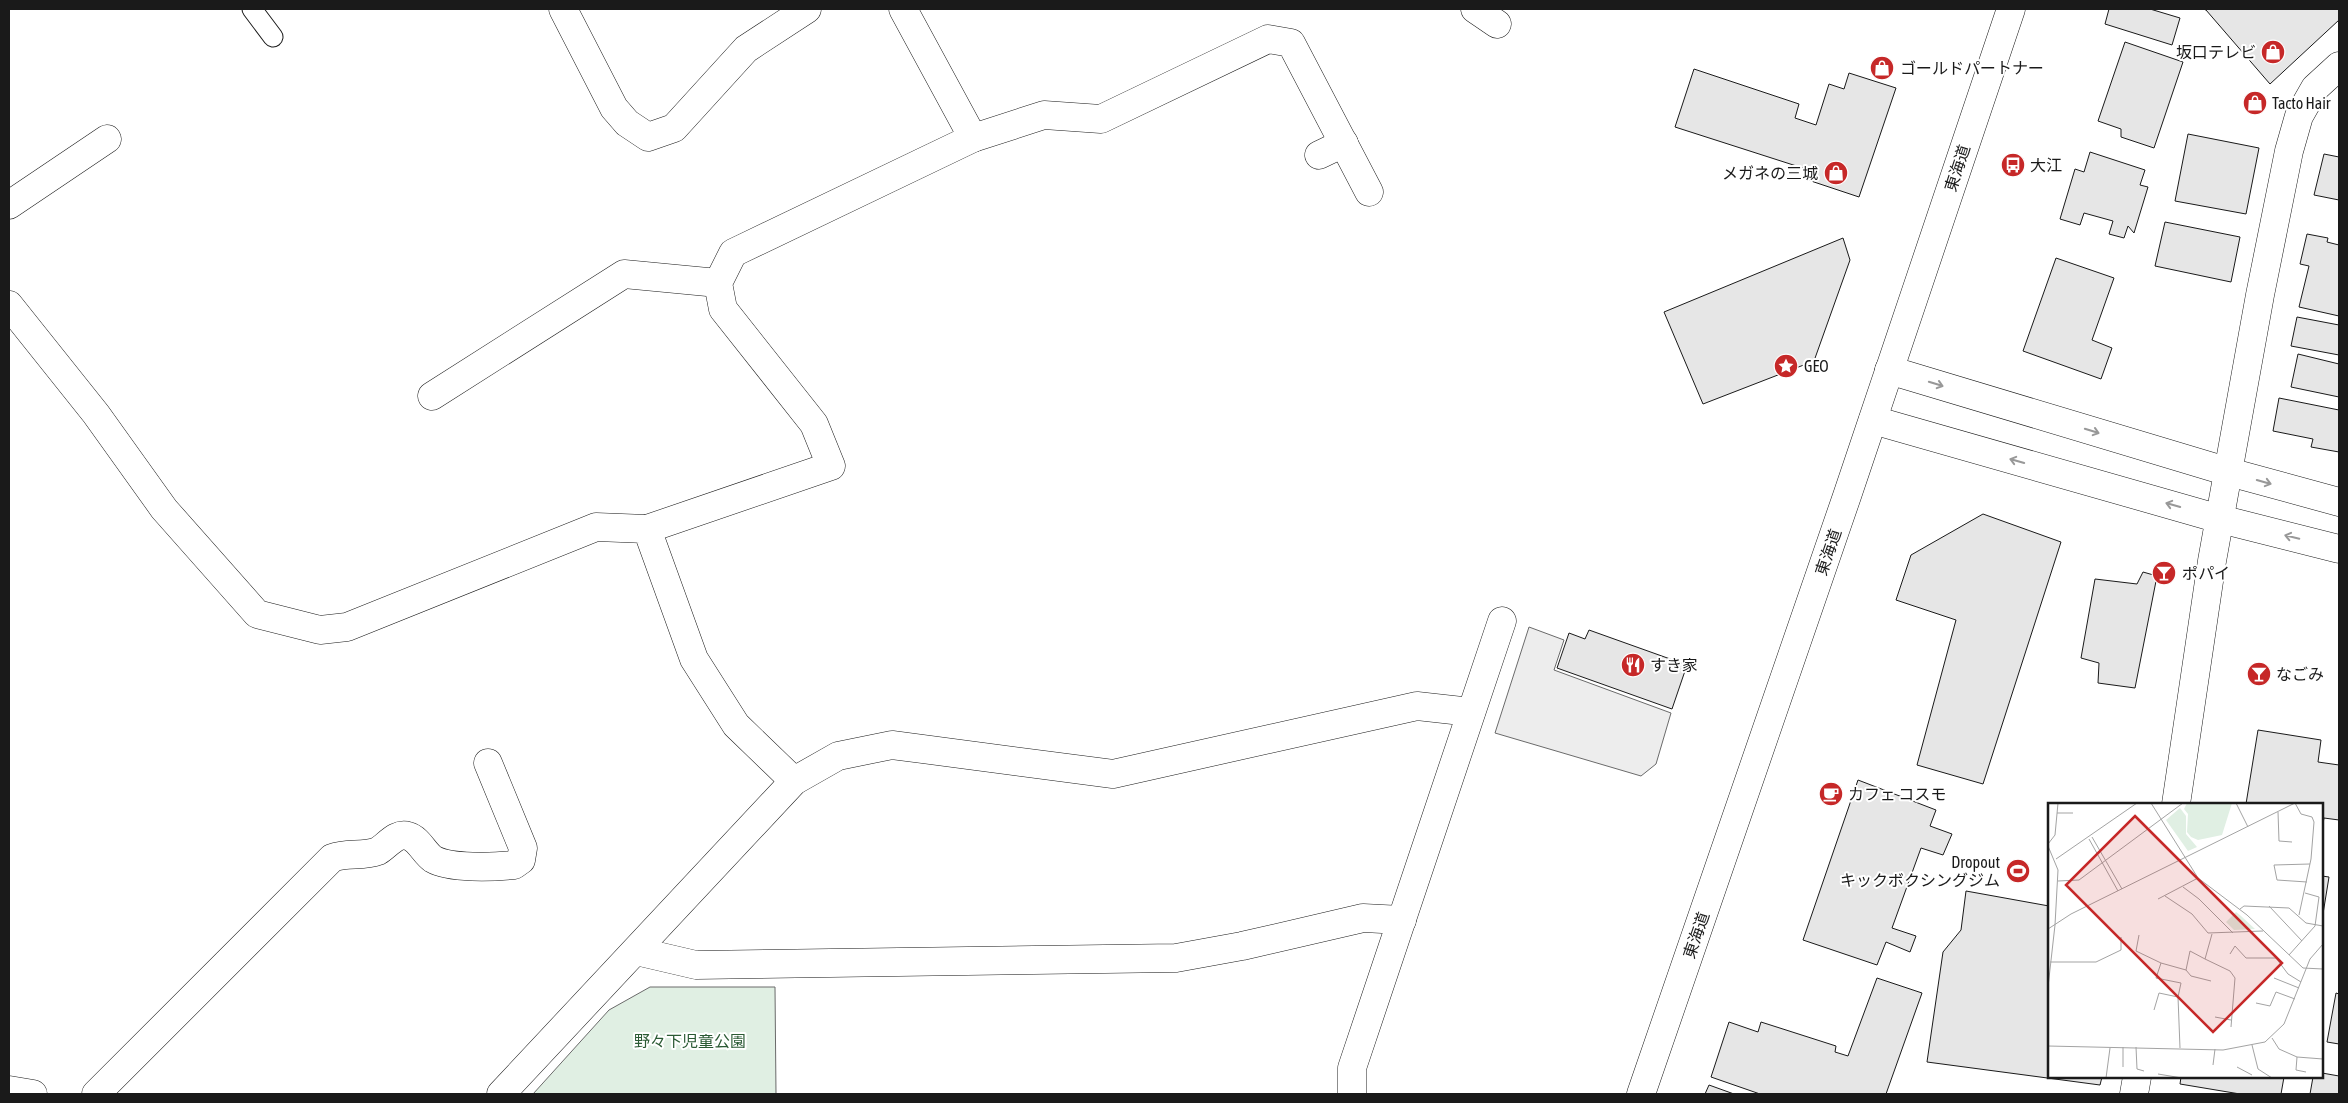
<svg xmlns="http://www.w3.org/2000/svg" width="2348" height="1103" font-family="'Asap Condensed','Noto Sans JP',sans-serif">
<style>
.green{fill:#e0efe3;stroke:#6a6a6a}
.parking{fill:#ededed;stroke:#6a6a6a}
.building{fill:#e6e6e6;stroke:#1a1a1a}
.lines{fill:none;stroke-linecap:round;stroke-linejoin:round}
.lane-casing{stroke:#1a1a1a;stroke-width:21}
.street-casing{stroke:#1a1a1a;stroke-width:29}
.secondary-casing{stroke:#1a1a1a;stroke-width:29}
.highway-casing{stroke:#1a1a1a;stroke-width:29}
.lane{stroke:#fff;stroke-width:19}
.street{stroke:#fff;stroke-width:28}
.secondary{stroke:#fff;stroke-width:28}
.highway{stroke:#fff;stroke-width:28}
.oneway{stroke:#989898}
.labels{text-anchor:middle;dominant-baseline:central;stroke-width:4;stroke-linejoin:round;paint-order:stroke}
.poi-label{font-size:16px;fill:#1a1a1a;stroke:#fff;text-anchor:start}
.street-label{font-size:16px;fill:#1a1a1a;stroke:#fff}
.park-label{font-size:16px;fill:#2b5a34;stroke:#fff}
.inset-road{fill:none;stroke:#a3a3a3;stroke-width:1}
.view{fill:#c62828;fill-opacity:0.15;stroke:#c62828;stroke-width:2.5}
.inset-edge{fill:none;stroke:#1a1a1a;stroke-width:2.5}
</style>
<rect width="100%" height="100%" fill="#fff"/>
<!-- green -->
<path class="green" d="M 650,987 L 775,987 L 776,1094 L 533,1094 L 609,1010 Z"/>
<!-- parking -->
<path class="parking" d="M 1529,627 L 1564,640 L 1554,670 L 1671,713 L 1656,764 L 1641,776 L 1495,733 Z"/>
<!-- building -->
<g class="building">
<path d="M 2109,9 L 2150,9 L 2180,18 L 2172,45 L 2105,24 Z"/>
<path d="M 2203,9 L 2339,9 L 2339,20 L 2270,84 L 2206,10 Z"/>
<path d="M 2125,42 L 2183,62 L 2154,148 L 2121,137 L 2121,129 L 2098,121 Z"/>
<path d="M 1694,69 L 1799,104 L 1795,118 L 1816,125 L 1829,84 L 1844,89 L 1849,73 L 1896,88 L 1859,197 L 1808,180 L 1812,171 L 1675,127 Z"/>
<path d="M 2188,134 L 2259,148 L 2246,214 L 2175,201 Z"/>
<path d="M 2090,152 L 2145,170 L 2140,185 L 2148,187 L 2134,233 L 2128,226 L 2124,238 L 2109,234 L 2113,221 L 2084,213 L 2080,225 L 2060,219 L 2075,169 L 2084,172 Z"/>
<path d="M 2324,154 L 2339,157 L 2339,200 L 2314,195 Z"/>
<path d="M 2165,222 L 2240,237 L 2231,282 L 2155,266 Z"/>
<path d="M 2307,234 L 2328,238 L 2327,242 L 2339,245 L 2339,316 L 2299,307 L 2309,266 L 2300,264 Z"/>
<path d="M 1843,238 L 1850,260 L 1814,361 L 1703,404 L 1664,312 Z"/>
<path d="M 2056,258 L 2114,278 L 2092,340 L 2112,348 L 2101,379 L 2023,351 Z"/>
<path d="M 2297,317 L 2339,325 L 2339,355 L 2291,346 Z"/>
<path d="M 2298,354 L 2339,364 L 2339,397 L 2291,387 Z"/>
<path d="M 2279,398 L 2339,410 L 2339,452 L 2311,447 L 2313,439 L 2273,431 Z"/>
<path d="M 1983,514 L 2061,542 L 1983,784 L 1917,765 L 1956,620 L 1896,600 L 1911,555 Z"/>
<path d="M 2143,572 L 2157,576 L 2135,688 L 2098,683 L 2099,663 L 2081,658 L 2095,579 L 2137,584 Z"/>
<path d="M 1589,630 L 1687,665 L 1672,709 L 1557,668 L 1569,633 L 1585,639 Z"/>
<path d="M 2258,730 L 2321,740 L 2318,762 L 2339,765 L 2339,820 L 2324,818 L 2322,829 L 2322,804 L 2246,804 Z"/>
<path d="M 1858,780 L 1936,810 L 1930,826 L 1952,834 L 1943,855 L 1921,848 L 1892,928 L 1916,936 L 1910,952 L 1886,942 L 1877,965 L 1803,940 Z"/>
<path d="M 2322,876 L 2329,877 L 2322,920 Z"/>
<path d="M 1966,891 L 2049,906 L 2049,1077 L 2102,1077 L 2100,1085 L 1927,1062 L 1943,952 L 1961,930 Z"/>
<path d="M 1877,978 L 1922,993 L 1886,1094 L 1760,1094 L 1711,1077 L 1729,1022 L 1758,1032 L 1761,1022 L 1836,1046 L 1835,1052 L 1848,1056 Z"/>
<path d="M 2336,993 L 2339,994 L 2339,1044 L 2327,1042 Z"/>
<path d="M 2322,1073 L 2339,1076 L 2339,1094 L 2310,1094 L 2313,1077 L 2322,1077 Z"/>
<path d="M 2181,1077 L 2284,1077 L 2281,1094 L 2240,1094 L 2180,1084 Z"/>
<path d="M 1709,1085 L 1734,1094 L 1705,1094 Z"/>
</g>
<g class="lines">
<!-- lane casing -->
<g class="lane-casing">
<path id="lane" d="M 252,9 L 273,37"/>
</g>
<!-- street casing -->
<g class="street-casing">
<g id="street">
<path d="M 563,9 L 614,108 L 627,123 L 648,137 L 674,128 L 746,49 L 807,9"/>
<path d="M 1475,9 L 1497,24"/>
<path d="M 973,138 L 1044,115 L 1101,119 L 1268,39 L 1291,43 L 1369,192"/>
<path d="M 1319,155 L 1344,143"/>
<path d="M 9,205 L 107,139"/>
<path d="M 9,305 L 96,414 L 164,509 L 257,614 L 320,630 L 347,627 L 596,527 L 647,529 L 694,659 L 736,725 L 794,781"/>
<path d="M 1889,370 L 2229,472 L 2339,502"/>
<path d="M 432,396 L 624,274 L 718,283"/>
<path d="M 1873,420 L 2220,519 L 2339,549"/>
<path d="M 647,529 L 831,466 L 814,424 L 723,309 L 718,283 L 733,253 L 973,138 L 903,9"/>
<path d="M 636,951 L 696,965 L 1176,958 L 1242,946 L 1363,918 L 1402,920"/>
<path d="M 9,1090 L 33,1094"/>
<path d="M 96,1094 L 332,858 C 347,852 363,857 378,851 C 387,846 396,832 408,836 C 419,839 424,853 433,859 C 450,869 494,867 514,865 L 521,860 L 523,848 L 488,763"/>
<path d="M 501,1094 L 794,781 L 838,756 L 892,745 L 1113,774 L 1417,706 L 1471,712"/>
<path d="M 1352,1094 L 1352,1068 L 1502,621"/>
</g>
</g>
<!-- secondary casing -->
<g class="secondary-casing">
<g id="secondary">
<path d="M 2176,804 L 2212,561 L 2260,295 L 2289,151 L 2299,116 L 2315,88 L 2339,66"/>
<path d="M 2134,1094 L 2137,1077"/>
</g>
</g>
<!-- highway casing -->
<g class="highway-casing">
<path id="highway" d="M 1641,1094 L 1847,496 L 2011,9"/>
</g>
<!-- lane -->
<use href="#lane" class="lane"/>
<!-- street -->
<use href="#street" class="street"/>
<!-- secondary -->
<use href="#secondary" class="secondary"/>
<!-- highway -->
<use href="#highway" class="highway"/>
</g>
<!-- one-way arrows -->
<defs><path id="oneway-shaft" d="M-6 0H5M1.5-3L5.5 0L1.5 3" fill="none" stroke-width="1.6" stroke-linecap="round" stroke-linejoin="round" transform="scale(1.25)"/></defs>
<g class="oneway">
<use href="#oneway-shaft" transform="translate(1936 384) rotate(17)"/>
<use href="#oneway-shaft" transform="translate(2092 431) rotate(17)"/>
<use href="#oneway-shaft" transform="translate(2017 461) rotate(-164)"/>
<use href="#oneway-shaft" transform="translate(2264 482) rotate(16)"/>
<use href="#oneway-shaft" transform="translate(2173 505) rotate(-164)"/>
<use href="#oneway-shaft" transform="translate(2292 537) rotate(-166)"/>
</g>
<!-- icons -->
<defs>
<g id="shop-disc" transform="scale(1.25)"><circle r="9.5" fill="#c62828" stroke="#fff"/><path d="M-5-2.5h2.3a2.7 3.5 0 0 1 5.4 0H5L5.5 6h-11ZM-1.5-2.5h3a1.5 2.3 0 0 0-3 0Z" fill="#fff"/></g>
<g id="bus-disc" transform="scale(1.25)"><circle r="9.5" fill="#c62828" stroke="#fff"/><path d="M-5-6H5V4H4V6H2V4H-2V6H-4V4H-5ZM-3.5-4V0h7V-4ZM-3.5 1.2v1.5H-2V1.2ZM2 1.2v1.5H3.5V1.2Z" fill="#fff"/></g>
<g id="sight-disc" transform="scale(1.25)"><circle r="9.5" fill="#c62828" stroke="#fff"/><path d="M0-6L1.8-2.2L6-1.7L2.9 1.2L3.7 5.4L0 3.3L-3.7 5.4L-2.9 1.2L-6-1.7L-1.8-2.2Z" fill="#fff"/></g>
<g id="bar-disc" transform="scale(1.25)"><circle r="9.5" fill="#c62828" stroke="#fff"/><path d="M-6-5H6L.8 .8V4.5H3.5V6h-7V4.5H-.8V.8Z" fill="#fff"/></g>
<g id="restaurant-disc" transform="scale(1.25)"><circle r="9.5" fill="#c62828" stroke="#fff"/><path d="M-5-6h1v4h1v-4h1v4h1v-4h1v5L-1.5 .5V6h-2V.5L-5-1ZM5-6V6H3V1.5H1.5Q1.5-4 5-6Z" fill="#fff"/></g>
<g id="cafe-disc" transform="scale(1.25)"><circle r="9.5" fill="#c62828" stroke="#fff"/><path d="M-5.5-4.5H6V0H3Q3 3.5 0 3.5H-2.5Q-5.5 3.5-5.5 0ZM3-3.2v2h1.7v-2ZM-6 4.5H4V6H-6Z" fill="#fff"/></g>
<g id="stadium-disc" transform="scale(1.25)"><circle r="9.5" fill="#c62828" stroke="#fff"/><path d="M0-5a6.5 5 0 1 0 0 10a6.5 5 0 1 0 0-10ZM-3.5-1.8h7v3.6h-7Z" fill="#fff"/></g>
</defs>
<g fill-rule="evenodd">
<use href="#shop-disc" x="2273" y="52"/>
<use href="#shop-disc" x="1882" y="68"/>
<use href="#shop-disc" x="2255" y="103"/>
<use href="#bus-disc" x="2013" y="165"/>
<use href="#shop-disc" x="1836" y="173"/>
<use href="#sight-disc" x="1786" y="366"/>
<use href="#bar-disc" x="2164" y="573"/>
<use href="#restaurant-disc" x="1633" y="665"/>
<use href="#bar-disc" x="2259" y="674"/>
<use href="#cafe-disc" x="1831" y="794"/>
<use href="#stadium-disc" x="2018" y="871"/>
</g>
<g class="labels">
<!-- poi labels -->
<g class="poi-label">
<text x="2256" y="52" text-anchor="end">坂口テレビ</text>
<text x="1900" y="68">ゴールドパートナー</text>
<text x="2272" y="103">Tacto Hair</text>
<text x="2030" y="165">大江</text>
<text x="1818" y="173" text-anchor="end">メガネの三城</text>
<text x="1804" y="366">GEO</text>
<text x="2182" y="573">ポパイ</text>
<text x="1650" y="665">すき家</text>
<text x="2276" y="674">なごみ</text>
<text x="1848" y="794">カフェ コスモ</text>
<text x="2000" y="862" text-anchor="end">Dropout<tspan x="2000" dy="18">キックボクシングジム</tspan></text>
</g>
<!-- street labels -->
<g class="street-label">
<text transform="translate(1957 168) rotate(-72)">東海道</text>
<text transform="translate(1828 552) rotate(-71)">東海道</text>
<text transform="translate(1696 935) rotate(-71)">東海道</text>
</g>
<!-- park labels -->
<g class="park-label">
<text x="690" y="1041">野々下児童公園</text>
</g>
</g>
<!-- overview -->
<g transform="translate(2048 803)">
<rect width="275" height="275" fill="#fff"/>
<path d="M 139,0 L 184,0 L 174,32 L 150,37 L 143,34 L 139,29 L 140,11 L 136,6 ZM 132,5 L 138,13 L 138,31 L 149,44 L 140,48 L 118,17 ZM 188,109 L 193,113 L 207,126 L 186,127 L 178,119 Z" fill="#e0efe3"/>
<path class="inset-road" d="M 103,0 L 150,75 L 199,112 L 255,165 L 275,166M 188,0 L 200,24M 247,0 L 253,11 L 264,14 L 266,19 L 263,56 L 251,112M 230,9 L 231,38 L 244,39M 9,10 L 25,10M 44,34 L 74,86M 41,36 L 70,88M 0,41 L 7,32 L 10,0M 0,43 L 10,67 L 7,122M 8,56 L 89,0M 10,78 L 31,77 L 135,0M 259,79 L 229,77 L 226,62 L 262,61M 135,84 L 151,96 L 185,130M 117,93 L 144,111 L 160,130 L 215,128M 110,96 L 150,75M 221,103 L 254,138M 192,106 L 196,103 L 241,105 L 258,120 L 275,123M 0,126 L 23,111 L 247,0M 164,131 L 157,156 L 182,168 L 187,175 L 183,224M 91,132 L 88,148 L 113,160M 182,151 L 187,143 L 198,155 L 228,155 L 240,171 L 253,179M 241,152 L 267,123 L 271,94 L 257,90M 2,159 L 48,159 L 73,147 L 73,134M 138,167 L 143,173 L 163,178M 226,175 L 251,185M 0,184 L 7,122M 208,200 L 222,203 L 228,189 L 247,196M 106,207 L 111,190 L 130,194M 167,214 L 183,217M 224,235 L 231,246 L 249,254 L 275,256M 204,242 L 210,266 L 224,275M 0,243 L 175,247 L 217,239 L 236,221 L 262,156 L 275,141M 88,244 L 89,266 L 96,268M 132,245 L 130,194 L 133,180 L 108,175 L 113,160 L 138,167 L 142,148 L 157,156M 249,254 L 248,267 L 258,269M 165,262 L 167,246M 75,264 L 75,244M 189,264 L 204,272M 110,271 L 134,275M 58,275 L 62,245"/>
<path class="view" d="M 87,13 L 234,160 L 165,229 L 18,82 Z"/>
<rect width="275" height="275" class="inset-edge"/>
</g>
<!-- border -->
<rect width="2348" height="1103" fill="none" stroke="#1a1a1a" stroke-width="20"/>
</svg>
